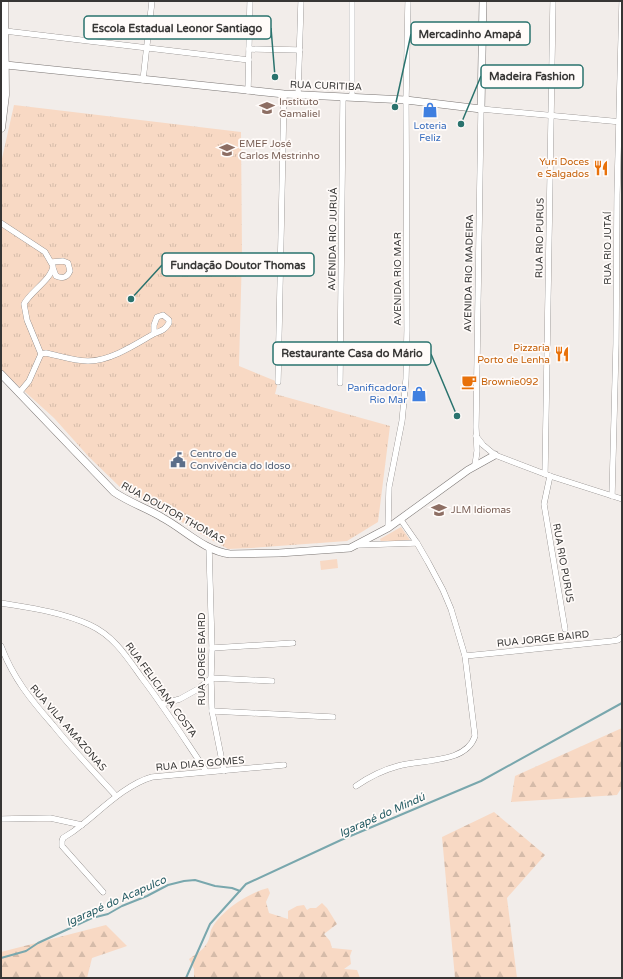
<svg xmlns="http://www.w3.org/2000/svg" width="623" height="979" font-family="'Varela Round',sans-serif">
<style>
.grass{fill:url(#grass-tufts)}
.forest{fill:url(#forest-firs)}
.pitch{fill:#f8d9c4}
.lines{fill:none;stroke-linecap:round;stroke-linejoin:round}
.stream{stroke:#79a7ad;stroke-width:2}
.minor-casing{stroke:#7a7573;stroke-width:6}
.tertiary-casing{stroke:#7a7573;stroke-width:8}
.secondary-casing{stroke:#7a7573;stroke-width:9}
.minor{stroke:#fff;stroke-width:5.5}
.tertiary{stroke:#fff;stroke-width:7}
.secondary{stroke:#fff;stroke-width:8}
.labels{text-anchor:middle;dominant-baseline:central;stroke-width:3.5;stroke-linejoin:round;paint-order:stroke}
.street-label{font-size:10px;fill:#373635;stroke:#fffbf9}
.education-label{font-size:10px;fill:#785e54;stroke:#fffbf9;text-anchor:start}
.shop-label{font-size:10px;fill:#366cbe;stroke:#fffbf9}
.food-label{font-size:10px;fill:#c56008;stroke:#fffbf9;text-anchor:end}
.service-label{font-size:10px;fill:#4e5e75;stroke:#fffbf9;text-anchor:start}
.water-label{font-size:11px;font-style:italic;fill:#255c64;stroke:#fffbf9}
.leader{fill:none;stroke:#2a736e;stroke-width:1.5}
.callout-dot{fill:#2a736e;stroke:#fffbf9;stroke-width:1.5}
.callout{fill:#fffbf9;stroke:#2a736e;stroke-width:1.5}
.callout-label{font-size:11px;text-anchor:middle;font-weight:bold;fill:#373635}
</style>
<defs>
<pattern id="grass-tufts" width="24" height="20" patternUnits="userSpaceOnUse"><rect width="24" height="20" fill="#f8d9c4"/><path d="M3 7l-1-3M5 7V3M7 7l1-3M15 17l-1-3M17 17v-4M19 17l1-3" fill="none" stroke="#d5bba9"/></pattern>
<pattern id="forest-firs" width="22" height="20" patternUnits="userSpaceOnUse"><rect width="22" height="20" fill="#f8d9c4"/><path d="M5 1l3.5 6h-7zM16 11l3.5 6h-7z" fill="#d5bba9"/></pattern>
</defs>
<rect width="100%" height="100%" fill="#f2edea"/>
<!-- grass -->
<g class="grass">
<path d="M 14,105 L 241,132 L 242,254 L 239,366 L 278,382 L 275,394 L 390,426 L 378,522 L 347,541 L 251,548 L 228,549 L 201,534 L 167,513 L 123,490 L 89,457 L 54,418 L 1,370 L 1,163 Z"/>
<path d="M 401,527 L 410,540 L 381,542 L 380,539 Z"/>
</g>
<!-- forest -->
<g class="forest">
<path d="M 622,728 L 622,787 L 617,795 L 511,802 L 515,776 Z"/>
<path d="M 494,812 L 545,855 L 507,898 L 517,978 L 455,978 L 442,837 Z"/>
<path d="M 268,888 L 270,893 L 266,902 L 269,913 L 288,919 L 288,911 L 297,906 L 304,905 L 307,910 L 310,908 L 316,908 L 322,903 L 327,908 L 337,924 L 324,934 L 330,941 L 332,948 L 352,950 L 350,956 L 351,964 L 344,969 L 357,970 L 360,978 L 194,978 L 194,969 L 189,959 C 198,953 205,949 209,939 C 210,936 210,933 211,930 C 220,911 248,893 268,888 Z"/>
<path d="M 106,925 L 127,946 L 92,958 L 87,978 L 1,978 L 1,952 Z"/>
</g>
<!-- pitch -->
<path class="pitch" d="M 337,559 L 338,568 L 321,570 L 320,561 Z"/>
<g class="lines">
<!-- stream -->
<g class="stream">
<path d="M 1,958 L 26,951 L 38,943 L 92,918 L 108,914 L 122,906 L 147,896 L 168,885 L 184,881 L 195,880 L 215,886 L 232,888 L 240,891"/>
<path d="M 186,978 L 210,924 L 246,884 L 341,840 L 481,781 L 622,703"/>
</g>
<!-- minor casing -->
<g class="minor-casing">
<g id="minor">
<path d="M 150,23 L 192,20 L 249,29"/>
<path d="M 5,31 L 249,60"/>
<path d="M 249,49 L 300,50"/>
<path d="M 143,80 L 152,1"/>
<path d="M 248,91 L 250,1"/>
<path d="M 298,95 L 301,1"/>
<path d="M 352,97 L 352,1"/>
<path d="M 1,223 L 45,252 L 53,266 C 52,279 30,292 24,304 L 27,320 L 41,354 L 29,381 L 19,393"/>
<path d="M 52,262 L 63,261 L 68,263 L 70,271 C 67,278 63,279 56,276 L 53,268"/>
<path d="M 41,354 L 46,353 C 60,356 74,361 88,361 C 109,361 133,346 150,336 C 159,330 163,333 169,323 L 169,320 L 163,315 L 157,317 L 154,325 L 154,333"/>
<path d="M 278,382 L 284,94"/>
<path d="M 340,383 L 343,97"/>
<path d="M 476,436 L 483,445 L 495,455 L 550,476 L 622,499"/>
<path d="M 475,465 L 477,451 L 476,427 L 481,109 L 622,122"/>
<path d="M 545,474 L 553,1"/>
<path d="M 550,476 L 544,504 L 565,629"/>
<path d="M 612,496 L 616,344 L 617,195 L 622,1"/>
<path d="M 388,528 L 389,487 L 402,421 L 406,379 L 407,330 L 406,100 L 408,1"/>
<path d="M 358,545 L 417,543"/>
<path d="M 209,547 L 212,648 L 211,678 L 212,711 L 224,771"/>
<path d="M 1,603 C 31,608 62,612 90,625 C 114,636 127,657 142,678 C 165,708 185,740 206,771"/>
<path d="M 1,646 C 13,678 31,700 53,725 C 73,750 95,773 116,796"/>
<path d="M 212,648 L 293,643"/>
<path d="M 465,656 L 612,641 L 618,640 L 622,637"/>
<path d="M 162,704 L 180,699 L 198,689 L 211,678 L 272,681"/>
<path d="M 212,711 L 333,717"/>
<path d="M 356,786 C 369,777 383,770 398,766 C 422,759 466,764 475,736 L 465,656 L 451,609 L 443,590 L 428,562 L 417,543 L 401,520"/>
<path d="M 1,819 L 50,818 L 82,825"/>
<path d="M 103,892 L 62,846 L 62,841 L 63,838 C 70,834 77,829 83,824 C 103,808 127,784 152,777 L 284,765"/>
</g>
</g>
<!-- tertiary casing -->
<g class="tertiary-casing">
<g id="tertiary">
<path d="M 6,65 L 284,94 L 406,100 L 481,109 L 483,1"/>
<path d="M 1,374 L 114,492 C 130,503 147,508 163,518 C 185,530 205,551 230,554 L 279,553 L 350,548 L 388,528 L 468,470 L 495,455"/>
</g>
</g>
<!-- secondary casing -->
<g class="secondary-casing">
<path id="secondary" d="M 1,128 L 5,95 L 4,1"/>
</g>
<!-- minor -->
<use href="#minor" class="minor"/>
<!-- tertiary -->
<use href="#tertiary" class="tertiary"/>
<!-- secondary -->
<use href="#secondary" class="secondary"/>
</g>
<!-- icons -->
<defs>
<g id="school-bare" transform="scale(1.2)"><path d="M0-5L7-2L0 1L-7-2ZM-4 1L0 2.5L4 1V4Q0 6-4 4Z" fill="#8d6e63" stroke="#fffbf9" stroke-width="2.5" paint-order="stroke"/></g>
<g id="shop-bare" transform="scale(1.2)"><path d="M-5-2.5h2.3a2.7 3.5 0 0 1 5.4 0H5L5.5 6h-11ZM-1.5-2.5h3a1.5 2.3 0 0 0-3 0Z" fill="#3f7fe0" stroke="#fffbf9" stroke-width="2.5" paint-order="stroke"/></g>
<g id="restaurant-bare" transform="scale(1.2)"><path d="M-5-6h1v4h1v-4h1v4h1v-4h1v5L-1.5 .5V6h-2V.5L-5-1ZM5-6V6H3V1.5H1.5Q1.5-4 5-6Z" fill="#e8710a" stroke="#fffbf9" stroke-width="2.5" paint-order="stroke"/></g>
<g id="cafe-bare" transform="scale(1.2)"><path d="M-5.5-4.5H6V0H3Q3 3.5 0 3.5H-2.5Q-5.5 3.5-5.5 0ZM3-3.2v2h1.7v-2ZM-6 4.5H4V6H-6Z" fill="#e8710a" stroke="#fffbf9" stroke-width="2.5" paint-order="stroke"/></g>
<g id="civic-bare" transform="scale(1.2)"><path d="M-.6-6.5H3V-4.5H.6V-3L4-1V1h2V6H-6V1h2V-1L-.6-3ZM-1.2 2.5V6h2.4V2.5Z" fill="#5c6f8a" stroke="#fffbf9" stroke-width="2.5" paint-order="stroke"/></g>
</defs>
<g fill-rule="evenodd">
<use href="#school-bare" x="267" y="108"/>
<use href="#shop-bare" x="430" y="110"/>
<use href="#school-bare" x="227" y="150"/>
<use href="#restaurant-bare" x="601" y="168"/>
<use href="#restaurant-bare" x="562" y="354"/>
<use href="#cafe-bare" x="469" y="382"/>
<use href="#shop-bare" x="419" y="394"/>
<use href="#civic-bare" x="178" y="460"/>
<use href="#school-bare" x="439" y="510"/>
</g>
<g class="labels">
<!-- street labels -->
<g class="street-label">
<text transform="translate(326 86) rotate(2)">RUA CURITIBA</text>
<text transform="translate(540 238) rotate(-89)">RUA RIO PURUS</text>
<text transform="translate(333 239) rotate(-89)">AVENIDA RIO JURUÁ</text>
<text transform="translate(608 248) rotate(-90)">RUA RIO JUTAÍ</text>
<text transform="translate(469 273) rotate(-89)">AVENIDA RIO MADEIRA</text>
<text transform="translate(398 279) rotate(-90)">AVENIDA RIO MAR</text>
<text transform="translate(173 513) rotate(29)">RUA DOUTOR THOMAS</text>
<text transform="translate(563 563) rotate(80)">RUA RIO PURUS</text>
<text transform="translate(543 639) rotate(-6)">RUA JORGE BAIRD</text>
<text transform="translate(202 659) rotate(-90)">RUA JORGE BAIRD</text>
<text transform="translate(161 690) rotate(54)">RUA FELICIANA COSTA</text>
<text transform="translate(68 728) rotate(49)">RUA VILA AMAZONAS</text>
<text transform="translate(200 764) rotate(-5)">RUA DIAS GOMES</text>
</g>
<!-- education labels -->
<g class="education-label">
<text x="279" y="102">Instituto<tspan x="279" dy="12">Gamaliel</tspan></text>
<text x="239" y="144">EMEF José<tspan x="239" dy="12">Carlos Mestrinho</tspan></text>
<text x="451" y="510">JLM Idiomas</text>
</g>
<!-- shop labels -->
<g class="shop-label">
<text x="430" y="126">Loteria<tspan x="430" dy="12">Feliz</tspan></text>
<text x="407" y="388" text-anchor="end">Panificadora<tspan x="407" dy="12">Rio Mar</tspan></text>
</g>
<!-- food labels -->
<g class="food-label">
<text x="589" y="162">Yuri Doces<tspan x="589" dy="12">e Salgados</tspan></text>
<text x="550" y="348">Pizzaria<tspan x="550" dy="12">Porto de Lenha</tspan></text>
<text x="481" y="382" text-anchor="start">Brownie092</text>
</g>
<!-- service labels -->
<g class="service-label">
<text x="190" y="454">Centro de<tspan x="190" dy="12">Convivência do Idoso</tspan></text>
</g>
<!-- water labels -->
<g class="water-label">
<text transform="translate(382 815) rotate(-24)">Igarapé do Mindú</text>
<text transform="translate(116 901) rotate(-24)">Igarapé do Acapulco</text>
</g>
</g>
<!-- callouts -->
<path class="leader" d="M275 77L271 28M395 107L411 34M461 124L481 76M131 299L162 265M457 416L431 354"/>
<g class="callout-dot">
<circle cx="275" cy="77" r="4"/>
<circle cx="395" cy="107" r="4"/>
<circle cx="461" cy="124" r="4"/>
<circle cx="131" cy="299" r="4"/>
<circle cx="457" cy="416" r="4"/>
</g>
<g class="callout">
<rect x="84" y="16" width="187" height="23" rx="4"/>
<rect x="411" y="22" width="119" height="23" rx="4"/>
<rect x="481" y="65" width="102" height="23" rx="4"/>
<rect x="162" y="253" width="152" height="23" rx="4"/>
<rect x="273" y="342" width="158" height="23" rx="4"/>
</g>
<g class="callout-label">
<text x="177" y="32">Escola Estadual Leonor Santiago</text>
<text x="470" y="38">Mercadinho Amapá</text>
<text x="532" y="80">Madeira Fashion</text>
<text x="238" y="269">Fundação Doutor Thomas</text>
<text x="352" y="357">Restaurante Casa do Mário</text>
</g>
<!-- border -->
<rect width="623" height="979" fill="none" stroke="#373635" stroke-width="4"/>
</svg>
